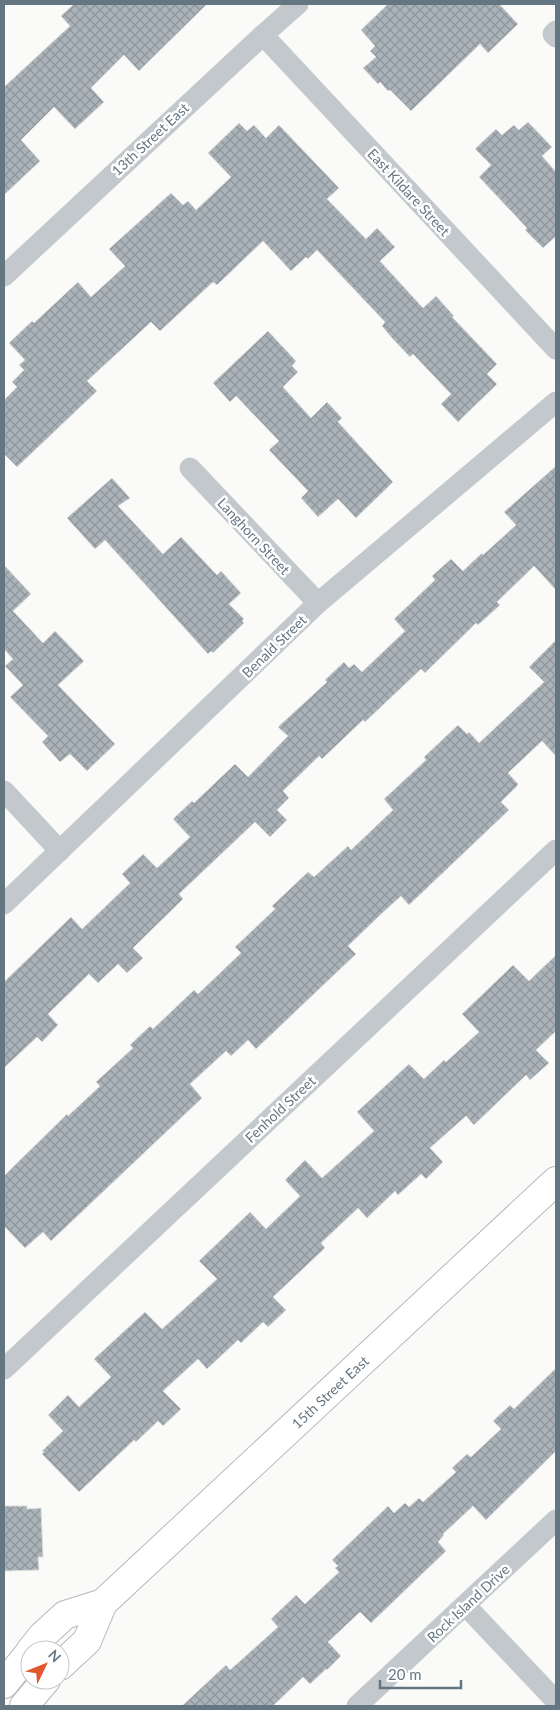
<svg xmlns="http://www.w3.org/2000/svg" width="560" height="1710" font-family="Lato,sans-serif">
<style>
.building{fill:url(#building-cross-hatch);stroke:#dcdcda}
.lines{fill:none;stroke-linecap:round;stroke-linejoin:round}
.secondary-casing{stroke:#b3babf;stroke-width:30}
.street{stroke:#c3c8cc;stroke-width:21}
.secondary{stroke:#fff;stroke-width:28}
.labels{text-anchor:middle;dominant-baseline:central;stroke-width:5;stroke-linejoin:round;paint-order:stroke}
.street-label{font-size:14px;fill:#657683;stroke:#fff}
</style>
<defs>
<pattern id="building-cross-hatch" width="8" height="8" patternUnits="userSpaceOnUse" patternTransform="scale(1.25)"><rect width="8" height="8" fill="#aab3b9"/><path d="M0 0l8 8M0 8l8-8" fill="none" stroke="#8e969c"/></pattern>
</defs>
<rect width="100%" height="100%" fill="#fafaf8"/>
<!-- building -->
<g class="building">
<path d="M 74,4 L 207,4 L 139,71 L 124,55 L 91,88 L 104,102 L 75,129 L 54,107 L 21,140 L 40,161 L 4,195 L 4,87 L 70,26 L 61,16 Z"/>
<path d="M 388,4 L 499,4 L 518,24 L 488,53 L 480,44 L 411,111 L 390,90 L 388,91 L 380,82 L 378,84 L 363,68 L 376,57 L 370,51 L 375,46 L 361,30 Z"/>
<path d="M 528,122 L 552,147 L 542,156 L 556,172 L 556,236 L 543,248 L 525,230 L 527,228 L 479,177 L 491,165 L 475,149 L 496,129 L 502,135 L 514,125 L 519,130 Z"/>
<path d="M 239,123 L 247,131 L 254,125 L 266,138 L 279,125 L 339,188 L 327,199 L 366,239 L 377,228 L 395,247 L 380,261 L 423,308 L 436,296 L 454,316 L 452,317 L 497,364 L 487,374 L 497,384 L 458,422 L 441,404 L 451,394 L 413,354 L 410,357 L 392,338 L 382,326 L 385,322 L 317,250 L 308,259 L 306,257 L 291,271 L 263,241 L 217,285 L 213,282 L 160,331 L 151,322 L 87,381 L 97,391 L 17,467 L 4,454 L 4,400 L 17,387 L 12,382 L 24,370 L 19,365 L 25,360 L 9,343 L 32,321 L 34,323 L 78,282 L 91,297 L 125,266 L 109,249 L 171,193 L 183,205 L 188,201 L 196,210 L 231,177 L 208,153 Z"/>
<path d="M 268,331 L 296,361 L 292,366 L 298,372 L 283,387 L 311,418 L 327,402 L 342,418 L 338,422 L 393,482 L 356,518 L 338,499 L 318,517 L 301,498 L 308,491 L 269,450 L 279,441 L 236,396 L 230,402 L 213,383 Z"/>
<path d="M 556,466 L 556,590 L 534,566 L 497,602 L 500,605 L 478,625 L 476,623 L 425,673 L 421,669 L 365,722 L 363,720 L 322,759 L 319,756 L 283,791 L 289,798 L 277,810 L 287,820 L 270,837 L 255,822 L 179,894 L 183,899 L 133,948 L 143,958 L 127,973 L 118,964 L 98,983 L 89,974 L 48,1014 L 58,1025 L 42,1042 L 37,1037 L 4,1068 L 4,1003 L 5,1001 L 4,1000 L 4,982 L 71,917 L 82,929 L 130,883 L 122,874 L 143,854 L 157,868 L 190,837 L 173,819 L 192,801 L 194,803 L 235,764 L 248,777 L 288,736 L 278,727 L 327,682 L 325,680 L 344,662 L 349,668 L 354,664 L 362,672 L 405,631 L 394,619 L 435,580 L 432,576 L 451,559 L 463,571 L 482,553 L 483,555 L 516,525 L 504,512 Z"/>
<path d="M 112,478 L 130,498 L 118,506 L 163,554 L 181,537 L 217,575 L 221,571 L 241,593 L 229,604 L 244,619 L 242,621 L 244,623 L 213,653 L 211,651 L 208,654 L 105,540 L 95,549 L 67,518 Z"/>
<path d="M 4,565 L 31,594 L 13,611 L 43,643 L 55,631 L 84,661 L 58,685 L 115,744 L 87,771 L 70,754 L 60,762 L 42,742 L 48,736 L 10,697 L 23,685 L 5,666 L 13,659 L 4,649 Z"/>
<path d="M 556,640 L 556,756 L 542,741 L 508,773 L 518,784 L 517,786 L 501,802 L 509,810 L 409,905 L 401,896 L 379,916 L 348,946 L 356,954 L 256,1049 L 248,1040 L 231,1056 L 226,1051 L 190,1084 L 202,1098 L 51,1241 L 43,1232 L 25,1248 L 4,1226 L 4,1176 L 67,1114 L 68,1116 L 100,1086 L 96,1082 L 133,1048 L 130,1045 L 150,1026 L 153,1029 L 194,990 L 198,994 L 241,953 L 235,947 L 275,909 L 272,906 L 308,872 L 314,877 L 348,846 L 351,850 L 393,810 L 384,799 L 426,760 L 424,757 L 458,725 L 467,734 L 469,732 L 479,743 L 544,682 L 529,667 Z"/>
<path d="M 556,955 L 556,1031 L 536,1050 L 549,1063 L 530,1080 L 526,1075 L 474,1125 L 466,1116 L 430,1148 L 443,1162 L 426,1179 L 421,1174 L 398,1195 L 395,1191 L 367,1218 L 358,1208 L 321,1243 L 325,1248 L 273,1297 L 286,1310 L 268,1327 L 263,1322 L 241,1343 L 238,1340 L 207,1369 L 198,1359 L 163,1391 L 181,1409 L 163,1426 L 158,1421 L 136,1442 L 134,1440 L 79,1492 L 42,1454 L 44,1452 L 42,1451 L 63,1431 L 48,1415 L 68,1395 L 79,1407 L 111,1377 L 94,1359 L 145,1312 L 162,1329 L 217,1279 L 199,1261 L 250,1212 L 266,1229 L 300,1196 L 285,1180 L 305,1160 L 322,1178 L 374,1131 L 357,1112 L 409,1064 L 424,1079 L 444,1060 L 446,1062 L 479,1032 L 462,1014 L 513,965 L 529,981 Z"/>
<path d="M 556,1368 L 556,1451 L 486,1520 L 473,1506 L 443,1534 L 444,1535 L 438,1542 L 446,1551 L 371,1623 L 360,1612 L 328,1642 L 341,1656 L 327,1670 L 326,1669 L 310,1684 L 303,1677 L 273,1706 L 182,1706 L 226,1665 L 230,1670 L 278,1627 L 271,1619 L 296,1595 L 305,1604 L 339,1572 L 335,1568 L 338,1566 L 332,1560 L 388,1506 L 394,1513 L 405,1503 L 409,1507 L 419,1498 L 423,1502 L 456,1472 L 452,1468 L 467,1454 L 471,1457 L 501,1429 L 493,1421 L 510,1405 L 514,1409 Z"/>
<path d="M 4,1506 L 27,1506 L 27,1509 L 41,1508 L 43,1557 L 38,1557 L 39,1570 L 4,1571 Z"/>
</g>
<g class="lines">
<!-- secondary casing -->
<g class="secondary-casing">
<g id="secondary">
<path d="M 31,1650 L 42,1636 L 65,1615 L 103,1603"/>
<path d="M 60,1666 L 87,1641 L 103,1603 L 556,1181"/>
<path d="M 4,1684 L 30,1652"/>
<path d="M 24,1706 L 46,1680"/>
</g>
</g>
<!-- street -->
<g class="street">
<path d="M 556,31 L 553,34 L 556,37"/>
<path d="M 263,35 L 556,349"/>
<path d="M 4,276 L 263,35 L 298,4"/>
<path d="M 190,468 L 318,603"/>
<path d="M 4,791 L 60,851"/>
<path d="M 4,904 L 318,603 L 556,402"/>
<path d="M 4,1369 L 556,850"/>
<path d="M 465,1605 L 556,1701"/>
<path d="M 357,1706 L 556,1520"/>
</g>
<!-- secondary -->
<use href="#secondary" class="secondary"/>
</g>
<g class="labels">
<!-- street labels -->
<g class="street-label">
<text transform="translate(150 139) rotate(-43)">13th Street East</text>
<text transform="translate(409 192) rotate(47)">East Kildare Street</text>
<text transform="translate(254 536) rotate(47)">Langhorn Street</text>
<text transform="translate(274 646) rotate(-44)">Benald Street</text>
<text transform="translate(280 1109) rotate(-43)">Fenhold Street</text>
<text transform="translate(330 1392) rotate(-43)">15th Street East</text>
<text transform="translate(468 1603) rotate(-43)">Rock Island Drive</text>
</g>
</g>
<!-- border -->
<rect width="560" height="1710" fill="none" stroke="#657683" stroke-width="10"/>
<!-- north arrow -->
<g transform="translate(45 1665) rotate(47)"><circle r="24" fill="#ffffff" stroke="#c1c8cd"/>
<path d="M0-4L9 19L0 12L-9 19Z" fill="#e4572e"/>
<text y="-8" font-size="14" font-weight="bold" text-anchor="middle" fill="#657683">N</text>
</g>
<!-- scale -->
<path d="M380 1680v8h81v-8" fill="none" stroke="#657683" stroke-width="2.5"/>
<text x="388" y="1680" font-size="15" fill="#657683" stroke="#ffffff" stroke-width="4" paint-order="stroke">20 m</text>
</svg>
